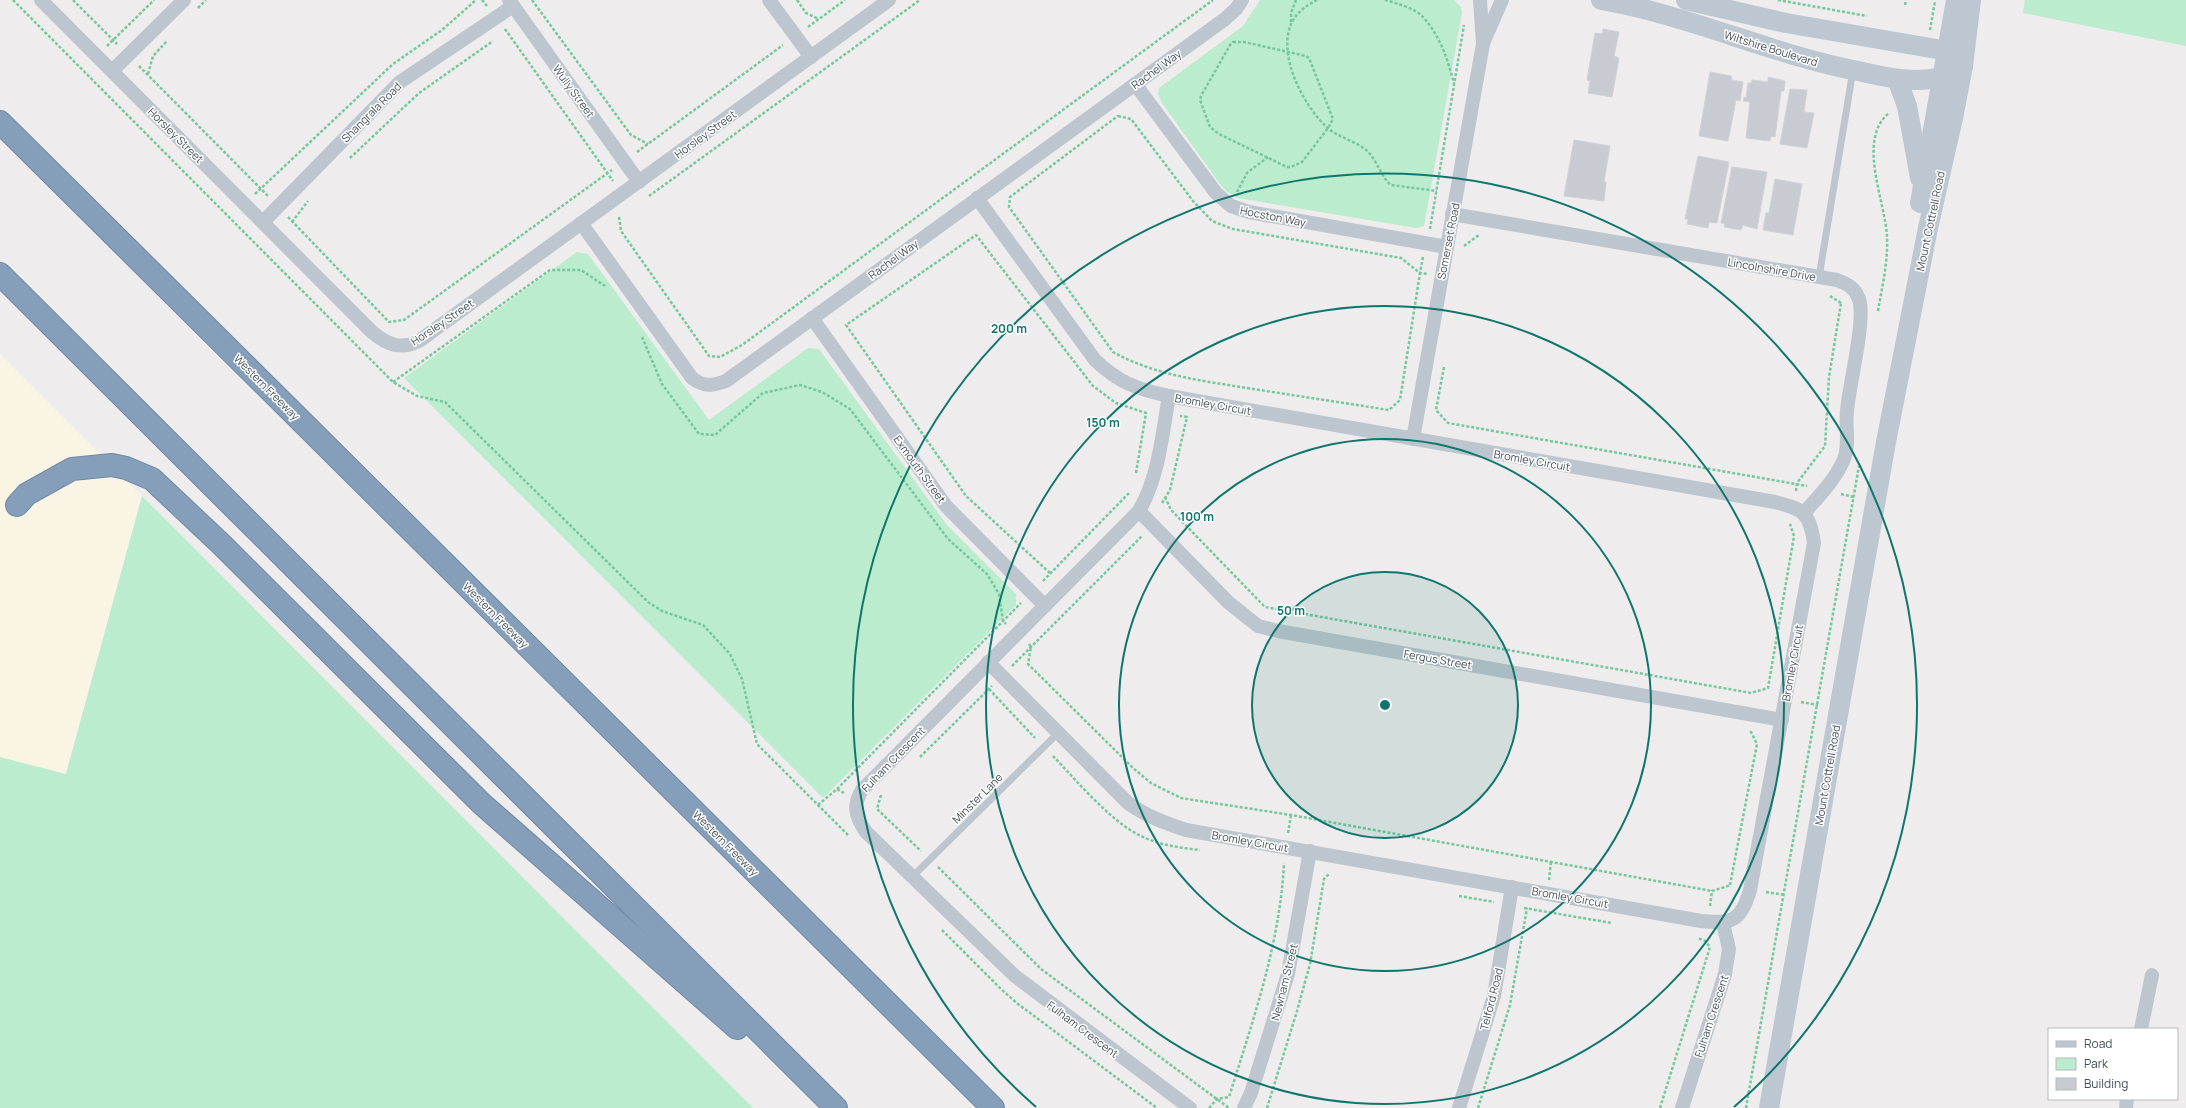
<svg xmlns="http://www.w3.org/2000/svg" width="2186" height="1108" font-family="Manrope,sans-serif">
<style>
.commercial{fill:#faf4e4}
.green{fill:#baeccd}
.building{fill:#c8cbd1;stroke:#d0d2d7}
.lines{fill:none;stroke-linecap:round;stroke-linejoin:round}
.highway-casing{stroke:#7089a5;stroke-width:24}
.path{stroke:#74c89e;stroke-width:2.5;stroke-dasharray:3 2;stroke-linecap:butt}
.lane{stroke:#bdc6ce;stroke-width:7}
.street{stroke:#bdc6ce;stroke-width:14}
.secondary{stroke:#bdc7d2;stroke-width:20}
.highway{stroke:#859eb9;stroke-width:22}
.ring{fill:none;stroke:#0f766e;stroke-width:2}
.labels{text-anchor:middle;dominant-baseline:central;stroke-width:3;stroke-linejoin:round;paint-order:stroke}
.street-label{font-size:11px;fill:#454f58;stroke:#fff}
.centre{fill:#0f766e;stroke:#fff;stroke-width:2}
.ring-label{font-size:12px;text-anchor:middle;font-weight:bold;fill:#0f766e;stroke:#fff;stroke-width:3;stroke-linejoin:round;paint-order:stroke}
</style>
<rect width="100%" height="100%" fill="#eeecec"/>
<!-- commercial -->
<path class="commercial" d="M 0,354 L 142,496 L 0,1014 Z"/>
<!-- green -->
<g class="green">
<path d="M 1260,0 L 1454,0 L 1461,7 L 1462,13 L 1424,226 L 1416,228 L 1238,198 L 1227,192 L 1220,184 L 1162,103 L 1158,94 L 1159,88 L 1243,26 Z"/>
<path d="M 2025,0 L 2186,0 L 2186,46 L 2023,13 Z"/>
<path d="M 577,252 L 588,254 L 709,420 L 808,348 L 819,349 L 947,525 L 1016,594 L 1016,605 L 823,798 L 404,378 Z"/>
<path d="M 142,496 L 753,1108 L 0,1108 L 0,757 L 66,774 Z"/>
</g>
<!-- building -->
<g class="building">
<path d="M 1603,29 L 1619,32 L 1614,56 L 1619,58 L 1612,97 L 1588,93 L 1590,81 L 1587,80 L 1595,33 L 1602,34 Z"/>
<path d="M 1710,72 L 1731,76 L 1732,80 L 1743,82 L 1740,101 L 1736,100 L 1728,141 L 1699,136 Z"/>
<path d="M 1768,77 L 1785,81 L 1784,91 L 1781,91 L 1775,137 L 1771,136 L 1770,141 L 1746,138 L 1750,102 L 1743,101 L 1744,97 L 1746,98 L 1748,83 L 1751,83 L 1752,80 L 1768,82 Z"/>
<path d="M 1790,89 L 1807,90 L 1804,112 L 1814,113 L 1807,148 L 1780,144 Z"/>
<path d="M 1574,140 L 1610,146 L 1604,182 L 1606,182 L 1604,201 L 1564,196 Z"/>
<path d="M 1698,156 L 1729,162 L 1717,223 L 1709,222 L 1708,228 L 1687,224 L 1688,219 L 1685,219 Z"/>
<path d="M 1732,167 L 1767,172 L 1757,229 L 1743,225 L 1741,230 L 1724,227 L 1725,224 L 1721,223 Z"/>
<path d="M 1775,179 L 1802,184 L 1793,235 L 1763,230 L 1766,213 L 1769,213 Z"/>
</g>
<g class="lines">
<!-- highway casing -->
<g class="highway-casing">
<g id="highway">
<path d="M 0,122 L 993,1108"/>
<path d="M 0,274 L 836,1108"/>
<path d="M 17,505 L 27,494 L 72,469 L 112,465 L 126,468 L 152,479 L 221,544 L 482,804 L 737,1028"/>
</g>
</g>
<!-- path -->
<g class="path">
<path d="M 13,0 L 393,382 L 417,396 L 445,402 L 648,602 L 662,611 L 703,625 L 730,654 L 742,679 L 757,744 L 849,836"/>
<path d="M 73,0 L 117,44"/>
<path d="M 482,0 L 487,6"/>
<path d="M 532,0 L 631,135 L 648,144"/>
<path d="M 797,0 L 806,13 L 819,19"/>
<path d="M 1317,0 C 1307,5 1297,12 1292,22 C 1276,54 1304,108 1329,129 C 1340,138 1355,141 1366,150 C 1377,159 1380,176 1391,185 L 1437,191"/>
<path d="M 1385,0 C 1396,3 1414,8 1422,16 C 1440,35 1448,60 1454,84"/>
<path d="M 1778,0 L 1867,16"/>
<path d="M 1905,5 L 1906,0"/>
<path d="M 198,8 L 206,0"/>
<path d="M 1291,22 L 1291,13 L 1296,0"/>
<path d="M 808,27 L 845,0"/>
<path d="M 505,29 L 613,181"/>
<path d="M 1930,30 L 1935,1"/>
<path d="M 1233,42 L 1244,42 L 1306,56 L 1309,58 L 1333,119 L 1328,128 L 1302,162 L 1291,167 L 1287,167 L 1219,134 L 1210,127 L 1200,100 L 1201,96 L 1230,45 Z"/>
<path d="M 107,46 L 154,0"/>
<path d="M 139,66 L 268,196"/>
<path d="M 148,74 L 153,56 L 167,41"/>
<path d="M 1118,116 L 1131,119 L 1193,201 L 1212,221 L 1233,229 L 1401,258 L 1420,273 L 1400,400 L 1389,410 C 1344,403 1299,396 1253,389 C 1205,381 1156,376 1113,352 L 1009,207 L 1010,197 Z"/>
<path d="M 637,152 L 783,45"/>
<path d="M 350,158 L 419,93 L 493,41"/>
<path d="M 1237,192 L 1247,173 L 1268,157"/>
<path d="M 255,194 L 393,64 L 442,30 L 476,0"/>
<path d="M 649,196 L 920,0"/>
<path d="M 288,217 L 389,322 L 404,320 L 612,170"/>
<path d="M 619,217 L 621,231 L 709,356 L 720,357 L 742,345 L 1213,0"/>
<path d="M 292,222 L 308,201"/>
<path d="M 1430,229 L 1464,25"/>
<path d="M 1464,246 L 1479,235"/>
<path d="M 1423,257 L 1420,273 L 1428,274"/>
<path d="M 1830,296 L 1841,303"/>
<path d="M 1878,311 C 1882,287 1888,263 1887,238 C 1886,202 1856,140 1889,113"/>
<path d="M 642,337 L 662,384 L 699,434 L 715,435 L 763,393 L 800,385 L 822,392 L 850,409 L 948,539 L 987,574 L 999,594 L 1003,621 L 1006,624"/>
<path d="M 1444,367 L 1436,410 L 1448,423 L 1807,486"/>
<path d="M 393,382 L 550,270 L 581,270 L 605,286"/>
<path d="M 1796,491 L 1797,483 L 1825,446 L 1829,377 L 1841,303"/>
<path d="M 1841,494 L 1854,497"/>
<path d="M 1165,497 L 1171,510 L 1265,607 L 1751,693 L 1768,688 L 1794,536 L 1790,524"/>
<path d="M 1162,503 L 1170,490 L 1187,417 L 1180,416"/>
<path d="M 1050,573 L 966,496 L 846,325 L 976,235 L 1093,386 L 1116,403 L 1146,413 L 1136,473"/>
<path d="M 1043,581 L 1129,493"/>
<path d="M 1029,644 L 1031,647 L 1028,664 L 1133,768 L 1151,783 L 1181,798 L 1291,815 L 1712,891"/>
<path d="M 1012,666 L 1142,536"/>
<path d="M 989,689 L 1035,738"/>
<path d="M 1801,702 L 1818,705"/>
<path d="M 1053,756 C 1076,780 1111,822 1141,836 C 1159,845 1181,848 1200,850"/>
<path d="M 920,757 L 992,686"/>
<path d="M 837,789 L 1021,603"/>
<path d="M 881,795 L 877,809 L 921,851"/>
<path d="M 818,805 L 837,789 L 844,793"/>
<path d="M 1288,833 L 1291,815"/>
<path d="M 938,867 L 1041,969 L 1229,1108"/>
<path d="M 1549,880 L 1551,861"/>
<path d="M 1730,885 L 1757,744 L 1750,730"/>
<path d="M 1766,892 L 1785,895"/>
<path d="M 1459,896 L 1494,902"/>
<path d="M 1710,906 L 1712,891 L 1731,885"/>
<path d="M 1524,908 L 1612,923"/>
<path d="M 942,930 L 1002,990 L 1018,1004 L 1157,1108"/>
<path d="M 1209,1108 L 1217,1099 L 1229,1097 C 1253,1020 1280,944 1284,863"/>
<path d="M 1267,1108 L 1297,1011 L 1310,964 L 1324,879 L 1330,873"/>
<path d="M 1478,1108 L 1510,1005 L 1527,908"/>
<path d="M 1660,1108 L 1710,947 L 1705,941 L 1698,938"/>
<path d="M 1746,1108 L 1859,466"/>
</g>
<!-- lane -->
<g class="lane">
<path d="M 1819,277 L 1853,70"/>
<path d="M 912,877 L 1057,734"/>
</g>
<!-- street -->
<g class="street">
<path d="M 41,0 L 372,332 C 388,345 400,350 419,341 L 889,0"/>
<path d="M 509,0 L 639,182"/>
<path d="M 769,0 L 811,57"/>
<path d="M 1484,41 L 1502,0"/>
<path d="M 112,71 L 184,0"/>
<path d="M 1135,84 L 1216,193 L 1231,206 L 1249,212 L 1447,247"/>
<path d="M 977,198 L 1095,360 C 1119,383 1137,389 1169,396 L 1775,502 C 1803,509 1810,513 1814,543 L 1750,890 C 1741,922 1731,924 1701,921 L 1186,830 C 1165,823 1146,816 1128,803 L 988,662"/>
<path d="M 1452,214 L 1837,280 C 1848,284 1855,288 1859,299 C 1866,320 1849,385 1847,411 C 1845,426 1850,444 1844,459 C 1836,479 1818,497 1804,513"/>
<path d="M 263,222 L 400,82 L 513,6"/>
<path d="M 581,223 L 692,378 C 704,387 712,386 726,381 L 1225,19 L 1236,9 L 1242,0"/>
<path d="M 812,318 L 946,506 L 1045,606"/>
<path d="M 1169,396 C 1162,435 1159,476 1139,511 L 862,790 C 852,806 856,817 866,832 L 1015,976 L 1190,1108"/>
<path d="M 1413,439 L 1483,44 L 1480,0"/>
<path d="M 1139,511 L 1228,602 L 1258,626 L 1278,631 L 1782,720"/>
<path d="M 2141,1029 L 2152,975"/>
<path d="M 1244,1108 L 1251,1093 L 1288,974 L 1310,851"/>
<path d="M 1459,1108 L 1494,996 L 1512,887"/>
<path d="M 1682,1108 L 1725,974 L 1729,949 L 1723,923"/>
<path d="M 2126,1108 L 2127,1099"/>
</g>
<!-- secondary -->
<g class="secondary">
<path d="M 1601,0 C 1689,15 1770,54 1858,71 C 1886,77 1913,84 1942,77 C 1949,76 1956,69 1963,66 L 1948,51 L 1786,23 L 1686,0"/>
<path d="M 1897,79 L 1907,106 L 1920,178"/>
<path d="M 1920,203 L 1956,0"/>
<path d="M 1769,1108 L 1886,442 L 1928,228 L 1953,118 L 1963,66 L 1971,0"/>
</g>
<!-- highway -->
<use href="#highway" class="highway"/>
</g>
<!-- distance rings -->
<circle cx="1385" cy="705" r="133" fill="#0f766e" fill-opacity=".12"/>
<g class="ring">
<circle cx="1385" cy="705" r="133"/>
<circle cx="1385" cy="705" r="266"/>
<circle cx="1385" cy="705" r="399"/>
<path d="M1036 1107A532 532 0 1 1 1734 1107"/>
</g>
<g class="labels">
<!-- street labels -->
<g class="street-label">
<text transform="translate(1771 48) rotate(17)">Wiltshire Boulevard</text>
<text transform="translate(1156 69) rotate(-36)">Rachel Way</text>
<text transform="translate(574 91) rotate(54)">Wully Street</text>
<text transform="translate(371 112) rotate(-45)">Shangrala Road</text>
<text transform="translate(705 134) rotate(-36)">Horsley Street</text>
<text transform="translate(176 135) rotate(45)">Horsley Street</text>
<text transform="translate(1273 216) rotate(11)">Hocston Way</text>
<text transform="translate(1930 221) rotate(-78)">Mount Cottrell Road</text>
<text transform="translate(1448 241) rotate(-79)">Somerset Road</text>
<text transform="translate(893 259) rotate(-36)">Rachel Way</text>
<text transform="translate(1772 269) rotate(10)">Lincolnshire Drive</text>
<text transform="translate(442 322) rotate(-34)">Horsley Street</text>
<text transform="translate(267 387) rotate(45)">Western Freeway</text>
<text transform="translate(1213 404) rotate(10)">Bromley Circuit</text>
<text transform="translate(1532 460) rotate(10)">Bromley Circuit</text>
<text transform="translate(920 469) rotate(54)">Exmouth Street</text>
<text transform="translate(496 615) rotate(45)">Western Freeway</text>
<text transform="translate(1438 659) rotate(10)">Fergus Street</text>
<text transform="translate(1792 663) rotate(-80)">Bromley Circuit</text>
<text transform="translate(893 759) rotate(-46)">Fulham Crescent</text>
<text transform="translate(1827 775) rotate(-80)">Mount Cottrell Road</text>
<text transform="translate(977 798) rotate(-45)">Minster Lane</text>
<text transform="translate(1250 841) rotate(10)">Bromley Circuit</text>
<text transform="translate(726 843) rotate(45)">Western Freeway</text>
<text transform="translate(1570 897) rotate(10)">Bromley Circuit</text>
<text transform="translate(1284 982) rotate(-76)">Newham Street</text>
<text transform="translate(1491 999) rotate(-76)">Telford Road</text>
<text transform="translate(1711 1016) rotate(-72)">Fulham Crescent</text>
<text transform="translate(1083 1029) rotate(37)">Fulham Crescent</text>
</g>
</g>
<circle cx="1385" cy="705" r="6" class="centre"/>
<g class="ring-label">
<text x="1009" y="333">200 m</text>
<text x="1103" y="427">150 m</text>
<text x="1197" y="521">100 m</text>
<text x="1291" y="615">50 m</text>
</g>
<!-- legend -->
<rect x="2048" y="1028" width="130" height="72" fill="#ffffff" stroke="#b5b9bc"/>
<rect x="2056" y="1041" width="20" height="6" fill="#bdc7d2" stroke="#b5b9bc"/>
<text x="2084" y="1048" font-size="12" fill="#454f58">Road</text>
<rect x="2056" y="1058" width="20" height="12" fill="#baeccd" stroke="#b5b9bc"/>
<text x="2084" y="1068" font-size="12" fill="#454f58">Park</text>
<rect x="2056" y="1078" width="20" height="12" fill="#c8cbd1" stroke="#b5b9bc"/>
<text x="2084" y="1088" font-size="12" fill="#454f58">Building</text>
</svg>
